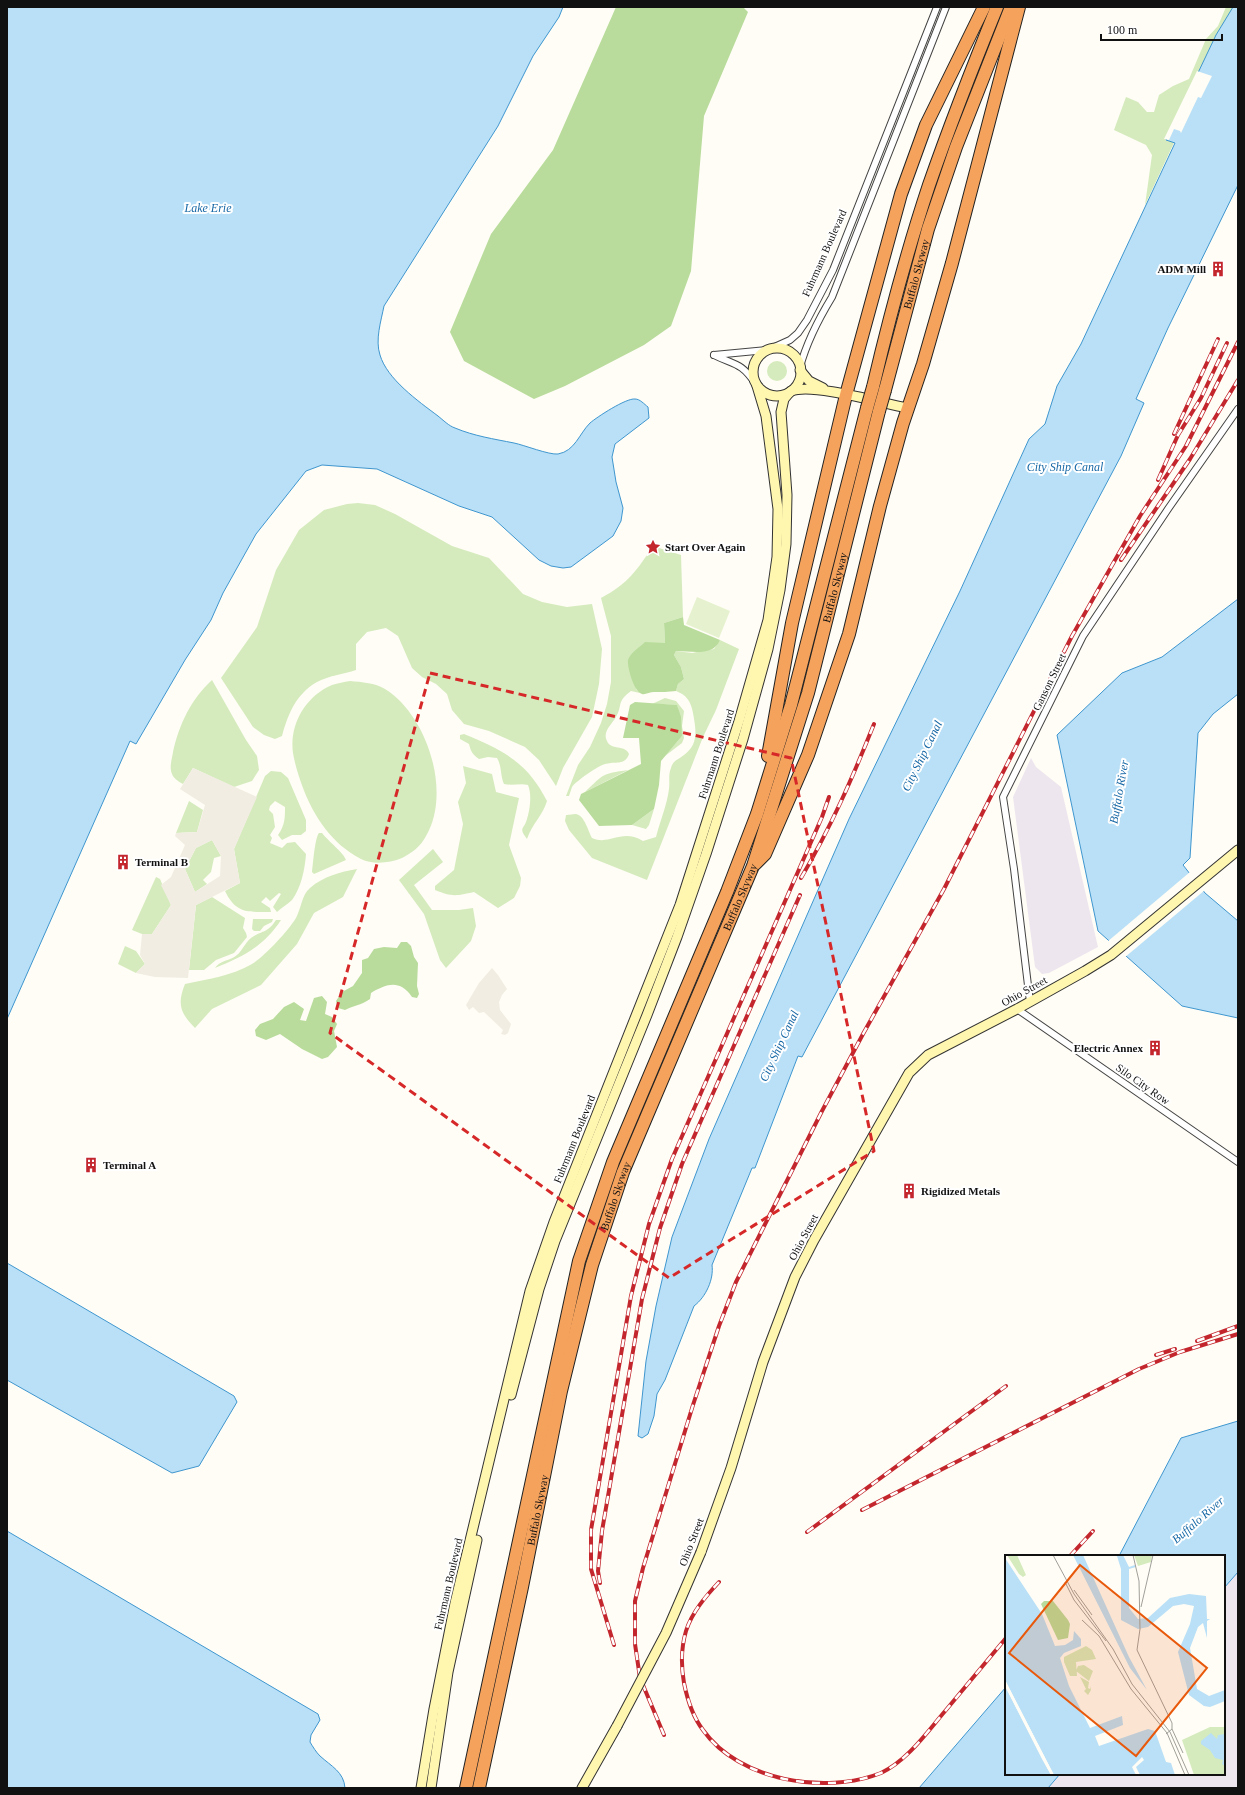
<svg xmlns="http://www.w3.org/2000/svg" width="1245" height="1795" font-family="'Times New Roman',serif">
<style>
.industrial{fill:#eee6ef}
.green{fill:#d5ebbd}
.forest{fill:#b9dc9c}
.pitch{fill:#e6f2cf}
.plaza{fill:#f1ede2;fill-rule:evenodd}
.water{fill:#b9e0f7;stroke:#3f96cf}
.pier{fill:#fffdf5}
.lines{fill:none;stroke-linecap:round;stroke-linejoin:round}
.street-casing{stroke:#444;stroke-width:8}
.secondary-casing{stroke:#333;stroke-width:11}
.highway-casing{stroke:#222;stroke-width:14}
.street{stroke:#fff;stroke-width:6}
.secondary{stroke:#fff6b0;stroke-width:9}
.highway{stroke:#f5a25d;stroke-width:12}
.rail-casing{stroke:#c4262e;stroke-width:4}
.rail{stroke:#fff;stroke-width:2.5;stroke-dasharray:8;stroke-linecap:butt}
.secondary-bridge-casing{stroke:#333;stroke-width:11;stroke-linecap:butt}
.highway-bridge-casing{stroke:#222;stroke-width:14;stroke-linecap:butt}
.secondary-bridge{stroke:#fff6b0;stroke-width:9}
.highway-bridge{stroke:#f5a25d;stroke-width:12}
.marked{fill:none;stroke:#d62828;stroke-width:3;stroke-dasharray:8 5;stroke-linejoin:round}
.labels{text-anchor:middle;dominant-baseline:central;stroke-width:4;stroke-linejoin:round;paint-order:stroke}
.street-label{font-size:11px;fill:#111;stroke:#fff}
.poi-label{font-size:11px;font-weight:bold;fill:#111;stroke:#fff;text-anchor:start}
.water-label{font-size:12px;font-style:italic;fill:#1768a6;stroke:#fff}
.inset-road{fill:none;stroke:#a09f9a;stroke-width:1}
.view{fill:#e8590c;fill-opacity:0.15;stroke:#e8590c;stroke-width:2}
.inset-edge{fill:none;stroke:#111;stroke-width:2}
</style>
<rect width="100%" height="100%" fill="#fffdf5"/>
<!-- industrial -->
<g class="industrial">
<path d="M 1031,758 L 1036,767 L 1061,787 L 1098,947 L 1049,973 L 1042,974 L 1035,967 L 1013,797 Z"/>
<path d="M 1238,1572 L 1238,1788 L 1048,1788 L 1060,1774 L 1224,1774 L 1224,1588 Z"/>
</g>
<!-- green -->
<g class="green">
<path d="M 1226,7 L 1237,7 L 1145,205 L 1152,155 L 1146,145 L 1114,130 L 1126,97 L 1138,102 L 1147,112 L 1154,112 L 1159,95 L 1173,86 L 1189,79 L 1206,39 L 1218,26 Z"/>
<circle cx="777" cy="371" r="10"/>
<path d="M 358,503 L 375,505 L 395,514 L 452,546 L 489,558 L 523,594 L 542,602 L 567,607 L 592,604 L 602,649 L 599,684 L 592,717 L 563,768 L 556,786 L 539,760 L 525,747 L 489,731 L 464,724 L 452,710 L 447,694 L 436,684 L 422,677 L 412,668 L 398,636 L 386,628 L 367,632 L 356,644 L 356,670 C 344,674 328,676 317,682 C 296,694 288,714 282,736 L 275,739 L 264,735 L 253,727 L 221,678 L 257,627 L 276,570 L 299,530 L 324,510 L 347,504 Z"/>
<path d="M 653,546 L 681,555 L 683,617 L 664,623 L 665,643 L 657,644 L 636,689 L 640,693 L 631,691 C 616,702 623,705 616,717 C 612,724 602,732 607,741 C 611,751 625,744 629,754 C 625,766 615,761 605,764 C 598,766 576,781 572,787 C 571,790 570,793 569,796 L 566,796 L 578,765 L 590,747 L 601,723 L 607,704 L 611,682 L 611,636 L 601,598 C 628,584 637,570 653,546 Z"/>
<path d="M 720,640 L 739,649 L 716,710 L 703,737 L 647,880 L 592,858 L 569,830 L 565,821 L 566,815 C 569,815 574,814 576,814 C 585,816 588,831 592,838 C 610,846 621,828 643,841 L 656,837 C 660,821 667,805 669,789 C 670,781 668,775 671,768 C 673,760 678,760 684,755 C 699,744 696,730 693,713 C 691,702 687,695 676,691 L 678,684 L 684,679 L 681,667 L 674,655 L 676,651 L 692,653 L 714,649 Z"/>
<path d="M 212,680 L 246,740 L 257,756 L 259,770 L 252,781 L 234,787 L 193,768 L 183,784 C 178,781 174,779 172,774 C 169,767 172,759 173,752 C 179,725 191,699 212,680 Z"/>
<path d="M 350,681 C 362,682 375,683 385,689 C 427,715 452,792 426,836 C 421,846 412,853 402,858 C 390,863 373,865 361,859 C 332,844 314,817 303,788 C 299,777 295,765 293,753 C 289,724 306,696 332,685 C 338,683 344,682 350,681 Z"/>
<path d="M 665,698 L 676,701 L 684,711 L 682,726 L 684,738 L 682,743 L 665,756 L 682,736 L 677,705 L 652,704 Z"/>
<path d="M 464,734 C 503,750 527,762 547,801 C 543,815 532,824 527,839 C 518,827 524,830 527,819 C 530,810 532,794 528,785 C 520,783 513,786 504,784 C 500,775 502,766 497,758 L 488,757 L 479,759 C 473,755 471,752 469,744 L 460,739 L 460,735 Z"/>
<path d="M 463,766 L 492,774 L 496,792 L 519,798 L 509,845 L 521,878 L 520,886 L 514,898 L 498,908 L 474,892 C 456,896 452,897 435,890 L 435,886 L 454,870 L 463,824 L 458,802 L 466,783 Z"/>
<path d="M 628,770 L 585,792 C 604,774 601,774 628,770 Z"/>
<path d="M 271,771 L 281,772 L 288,778 L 306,820 L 306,831 L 301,835 L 292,835 L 282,840 L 278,835 C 285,825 285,818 285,807 L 275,801 L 270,806 L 269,810 L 273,814 L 275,827 L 270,835 L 272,838 L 270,843 L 282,848 L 287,843 L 295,842 L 306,854 C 305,869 301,888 292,900 C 288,904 281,908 277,912 L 273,907 L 281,894 L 279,893 L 270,901 L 266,897 L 261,902 L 270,908 L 271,912 C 248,912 236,914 225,891 L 240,883 L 234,849 L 265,776 Z"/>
<path d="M 189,801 L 203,810 L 197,832 L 176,833 Z"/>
<path d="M 654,809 L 649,825 L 646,829 L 632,825 Z"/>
<path d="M 319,833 L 322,833 C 328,841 344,853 346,860 L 314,874 L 312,872 C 313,864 315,837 319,833 Z"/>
<path d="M 212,840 L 221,856 L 214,858 L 211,872 L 203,880 L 207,884 L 195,892 L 185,869 L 196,848 Z"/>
<path d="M 433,849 L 443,862 L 414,885 L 432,910 L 459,910 L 473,908 L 476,926 L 471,941 L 446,968 L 440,960 L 424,914 L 399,880 Z"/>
<path d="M 357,869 L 343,897 L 314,913 L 297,944 L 261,985 L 212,1009 L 195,1028 C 180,1013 177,1004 185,984 C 207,979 232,976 252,964 C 265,956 288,931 296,918 C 301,909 302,894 310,888 C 324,876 340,872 357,869 Z"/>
<path d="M 156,877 L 160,879 L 171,905 L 152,934 L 142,934 L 132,930 Z"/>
<path d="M 212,897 L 245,918 L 243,928 L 246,933 L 247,937 L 234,953 L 216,960 L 204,970 L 189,970 L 196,905 Z"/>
<path d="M 253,919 L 273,919 L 272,922 L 264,926 L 260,931 L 254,931 L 252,929 Z"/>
<path d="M 276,920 L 281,920 C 264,946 243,957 215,968 C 220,960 230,961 237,955 C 243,950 246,940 254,936 C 265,930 268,932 276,920 Z"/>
<path d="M 125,946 L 136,951 L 145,964 L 136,973 L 118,964 Z"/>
</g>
<!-- forest -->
<g class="forest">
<path d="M 616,7 L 743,7 L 748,12 L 704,116 L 691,271 L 671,326 L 644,345 L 565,386 L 534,399 L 464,361 L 450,332 L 491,234 L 553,150 Z"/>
<path d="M 683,617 L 684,625 L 720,640 C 713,657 692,651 676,651 L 674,655 L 681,667 L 684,679 L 678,684 L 676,691 C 668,692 662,692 654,692 C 650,692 645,695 642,694 C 634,692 627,667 628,660 C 630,653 640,647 645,642 L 665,643 L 664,623 Z"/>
<path d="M 635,702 L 677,705 L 681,717 L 682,736 L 661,761 L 659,785 L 654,809 L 632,825 L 599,826 L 579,800 L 581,794 L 641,764 L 639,738 L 623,738 L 630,705 Z"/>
<path d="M 401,942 L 407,942 L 411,946 L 414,957 L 418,963 L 417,986 L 419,994 L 417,998 L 412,997 C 400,980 388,983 371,993 L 370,999 C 360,1006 354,1005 345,1010 L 338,1008 L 336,1001 L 342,992 L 353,986 L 362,973 L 362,960 L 368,958 L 374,949 L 384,947 L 397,948 Z"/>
<path d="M 322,996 L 327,1002 L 325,1014 L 332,1017 L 337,1024 L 334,1031 L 337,1047 L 328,1057 L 322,1059 L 302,1049 L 280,1034 L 266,1040 L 256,1036 L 255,1030 L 260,1024 L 273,1019 L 284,1007 L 294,1002 L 304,1009 L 300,1020 L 306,1021 L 314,998 Z"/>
</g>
<!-- pitch -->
<path class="pitch" d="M 697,597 L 730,611 L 719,638 L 686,624 Z"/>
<!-- plaza -->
<g class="plaza">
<path d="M 193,768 L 257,797 L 234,849 L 240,883 L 196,905 L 188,978 L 155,977 L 136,973 L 145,964 L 140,955 L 142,934 L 152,934 L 171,905 L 161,885 L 171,877 L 185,845 L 175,836 L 176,833 L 197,832 L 205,805 L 180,789 ZM 212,840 L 221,856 L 220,876 L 195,892 L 185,869 L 196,848 Z"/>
<path d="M 492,968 L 498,975 L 507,989 L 502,995 L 499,1002 L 500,1010 L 511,1024 L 508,1033 L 505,1035 L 501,1034 L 503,1030 L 484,1012 L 479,1013 L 473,1007 L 469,1010 L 466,1005 L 479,983 Z"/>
</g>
<!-- water -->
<g class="water">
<path d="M 7,7 L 563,7 L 559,17 L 533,56 L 498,126 L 384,306 C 381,321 375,340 380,355 C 387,379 418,401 438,416 C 443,420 449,426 455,428 C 474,436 494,439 514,443 C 524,445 549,455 558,454 C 575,451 579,434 590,423 C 597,417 626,398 635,399 C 640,399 644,404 648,407 L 649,418 L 615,444 L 612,457 L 616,482 L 623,508 L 621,521 L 613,536 L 571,567 L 563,568 L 551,566 L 539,560 L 492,517 L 459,506 L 377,469 L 322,465 L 306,471 L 256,534 L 223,593 L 211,620 L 185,660 L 136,744 L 130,741 L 7,1019 Z"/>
<path d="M 1233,7 L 1238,7 L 1238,185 L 1168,328 L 1136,399 L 1144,403 L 1121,456 L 802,1057 L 798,1056 L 755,1168 L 752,1168 L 712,1265 C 714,1279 706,1297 694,1306 L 665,1380 L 657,1394 L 654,1416 L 648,1434 L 642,1438 L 638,1436 L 646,1361 L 656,1306 L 672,1237 L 709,1139 L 849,819 L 960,591 L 1029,439 L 1045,424 L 1057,386 L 1081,344 L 1175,143 L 1166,140 L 1216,35 Z"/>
<path d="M 1238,599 L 1238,694 L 1213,714 L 1198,733 L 1190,858 L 1183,865 L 1205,893 L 1238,921 L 1238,1018 L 1182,1006 L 1098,931 L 1057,735 L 1122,673 L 1162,657 Z"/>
<path d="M 7,1263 L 234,1396 L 237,1402 L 199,1466 L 172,1473 L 7,1380 Z"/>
<path d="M 1238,1421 L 1238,1572 L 1224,1588 L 1224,1556 L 1119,1556 L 1181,1438 Z"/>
<path d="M 7,1531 L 318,1714 L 320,1720 L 311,1735 L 310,1742 C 313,1747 316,1752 320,1756 C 331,1766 344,1772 345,1788 L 7,1788 Z"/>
<path d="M 1006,1687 L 1006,1774 L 1060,1774 L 1048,1788 L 919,1788 Z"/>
</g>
<!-- pier -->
<g class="pier">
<path d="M 1197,71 L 1212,76 L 1201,98 L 1198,97 L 1181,133 L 1180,131 L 1174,129 L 1169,140 L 1164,139 Z"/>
<path d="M 1190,872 L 1205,890 L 1124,958 L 1107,942 Z"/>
</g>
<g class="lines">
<!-- street casing -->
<g class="street-casing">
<g id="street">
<path d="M 770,349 L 790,340 L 798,333 L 807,320 L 833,270 L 937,7"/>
<path d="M 714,355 L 767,350"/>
<path d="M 714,355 C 734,365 741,362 755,383"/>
<path d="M 800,367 C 807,341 818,320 832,297 L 946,7"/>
<path d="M 1030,1002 L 1014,869 L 1003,797 L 1083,636 L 1168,509 L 1238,409"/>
<path d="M 1017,1009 L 1238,1162"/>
</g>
</g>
<!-- secondary casing -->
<g class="secondary-casing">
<g id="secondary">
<circle cx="777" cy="372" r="24"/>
<path d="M 800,370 L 809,381 L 823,388"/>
<path d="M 791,391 C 814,383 881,403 907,408"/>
<path d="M 511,1395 L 539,1289 L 555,1241 L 647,1015 L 677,937 L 706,854 L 743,739 L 768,649 L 780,590 L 786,544 L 787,495 L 781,412 L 784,399 L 789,393"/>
<path d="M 701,1552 L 731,1468 L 763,1362 L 795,1277 L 814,1240 L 909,1073 L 928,1055 L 1017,1009 L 1085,971 L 1111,955 L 1238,850"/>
<path d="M 421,1788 L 434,1709 L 455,1603 L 530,1291 L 554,1222 L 680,905 L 739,721 L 768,620 L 777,557 L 778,509 L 766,416 L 757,386"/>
<path d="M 431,1788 L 448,1672 L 477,1540"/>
<path d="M 582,1788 L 617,1726"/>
</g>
</g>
<!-- highway casing -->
<g class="highway-casing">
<g id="highway">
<path d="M 873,387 C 889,319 907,251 929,185 C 950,125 973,66 997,7"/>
<path id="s1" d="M 885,390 L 928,229 L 956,147 L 1011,7"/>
<path d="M 768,756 L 792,623 L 846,395 L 901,194 L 926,125 L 984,7"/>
<path d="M 755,864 L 765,854 L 808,755 L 849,634 L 880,506 L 903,423 L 923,364 L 952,263 L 1019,7"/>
<path d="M 466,1788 L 579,1261 L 613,1162 L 727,892 L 757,814 L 791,705 L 867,408"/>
<path id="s2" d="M 479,1788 L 522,1587 L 561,1391 L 592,1265 L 623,1172 L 753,866 L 808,693 L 879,411"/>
</g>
</g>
<!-- street -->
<use href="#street" class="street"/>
<!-- secondary -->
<use href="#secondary" class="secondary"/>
<!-- highway -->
<use href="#highway" class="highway"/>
<!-- rail casing -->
<g class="rail-casing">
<g id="rail">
<path d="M 1174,434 L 1218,339"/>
<path d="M 1158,480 L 1178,435 L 1201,398 L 1227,343"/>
<path d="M 1121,560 L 1190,459 L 1238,380"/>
<path d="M 801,878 C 831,827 852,779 874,724"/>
<path d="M 1197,1341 L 1238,1326"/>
<path d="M 1156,1355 L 1175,1349"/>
<path d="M 862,1510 L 1139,1369 L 1180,1352 L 1238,1334"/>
<path d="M 807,1532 L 1006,1386"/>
<path d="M 1070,1556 L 1093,1531"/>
<path d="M 719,1582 C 706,1596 692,1612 686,1631 C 681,1648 681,1666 684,1683 C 687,1698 693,1717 703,1730 C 739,1781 825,1795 881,1773 C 908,1760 927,1732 946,1710 C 966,1686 986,1662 1006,1638"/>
<path d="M 600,1583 L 598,1571 L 602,1531 L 642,1299 L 660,1228 L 682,1164 L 800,895"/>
<path d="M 614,1645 L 591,1569 L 591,1530 L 631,1296 L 649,1224 L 672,1159 L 822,817 L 829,797"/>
<path d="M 664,1735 L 640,1678 L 635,1644 L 635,1601 L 643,1568 L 693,1405 L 719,1326 L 736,1282 L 822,1111 L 863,1034 L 944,889 L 1072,636 L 1140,516 L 1186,446 L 1238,342"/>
</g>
</g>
<!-- rail -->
<use href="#rail" class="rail"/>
<!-- secondary-bridge casing -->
<g class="secondary-bridge-casing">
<path id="secondary-bridge" d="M 617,1726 L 666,1633 L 701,1552"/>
</g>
<!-- highway-bridge casing -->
<g class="highway-bridge-casing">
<g id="highway-bridge">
<path d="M 867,408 L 873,387"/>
<path d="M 879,411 L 885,390"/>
</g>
</g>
<!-- secondary-bridge -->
<use href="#secondary-bridge" class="secondary-bridge"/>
<!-- highway-bridge -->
<use href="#highway-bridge" class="highway-bridge"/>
</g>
<!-- marked area -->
<path class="marked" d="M 430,673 L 791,758 L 874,1151 L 669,1278 L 330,1033 Z"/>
<!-- icons -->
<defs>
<g id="building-bare" transform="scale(1.2)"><path d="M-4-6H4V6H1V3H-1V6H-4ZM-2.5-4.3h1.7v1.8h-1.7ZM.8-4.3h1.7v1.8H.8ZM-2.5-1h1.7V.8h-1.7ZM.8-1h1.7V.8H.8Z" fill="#c4262e" stroke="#fff" stroke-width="2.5" paint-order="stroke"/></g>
<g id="sight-bare" transform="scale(1.2)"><path d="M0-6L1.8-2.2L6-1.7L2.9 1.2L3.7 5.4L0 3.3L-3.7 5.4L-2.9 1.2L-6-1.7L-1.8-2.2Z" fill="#c4262e" stroke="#fff" stroke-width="2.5" paint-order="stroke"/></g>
</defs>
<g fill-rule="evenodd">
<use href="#building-bare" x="1218" y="269"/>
<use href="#sight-bare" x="653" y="547"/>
<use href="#building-bare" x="123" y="862"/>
<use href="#building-bare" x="1155" y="1048"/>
<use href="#building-bare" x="91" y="1165"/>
<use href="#building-bare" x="909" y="1191"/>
</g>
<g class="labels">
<!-- street labels -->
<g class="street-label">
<text transform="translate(824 253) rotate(-66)">Fuhrmann Boulevard</text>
<text stroke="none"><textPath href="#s1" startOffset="120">Buffalo Skyway</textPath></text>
<text stroke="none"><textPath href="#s2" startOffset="1256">Buffalo Skyway</textPath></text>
<text transform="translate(1049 682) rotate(-64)">Ganson Street</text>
<text transform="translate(716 754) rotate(-72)">Fuhrmann Boulevard</text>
<text stroke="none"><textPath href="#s2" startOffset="932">Buffalo Skyway</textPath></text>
<text transform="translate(1024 991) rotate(-29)">Ohio Street</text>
<text transform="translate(1143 1084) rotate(35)">Silo City Row</text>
<text transform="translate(574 1139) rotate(-68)">Fuhrmann Boulevard</text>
<text stroke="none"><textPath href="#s2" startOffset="608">Buffalo Skyway</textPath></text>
<text transform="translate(803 1237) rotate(-62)">Ohio Street</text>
<text stroke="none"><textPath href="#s2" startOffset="284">Buffalo Skyway</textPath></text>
<text transform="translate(691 1542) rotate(-69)">Ohio Street</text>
<text transform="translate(448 1584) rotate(-77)">Fuhrmann Boulevard</text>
</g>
<!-- poi labels -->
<g class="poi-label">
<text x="1206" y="269" text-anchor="end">ADM Mill</text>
<text x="665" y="547">Start Over Again</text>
<text x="135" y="862">Terminal B</text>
<text x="1143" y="1048" text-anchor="end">Electric Annex</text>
<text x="103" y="1165">Terminal A</text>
<text x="921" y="1191">Rigidized Metals</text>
</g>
<!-- water labels -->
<g class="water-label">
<text x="208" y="208">Lake Erie</text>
<text x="1065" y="467">City Ship Canal</text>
<text transform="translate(922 756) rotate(-64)">City Ship Canal</text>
<text transform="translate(1119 792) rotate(-80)">Buffalo River</text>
<text transform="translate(779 1046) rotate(-65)">City Ship Canal</text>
<text transform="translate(1198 1520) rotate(-41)">Buffalo River</text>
</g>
</g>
<!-- overview -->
<g transform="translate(1005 1555)">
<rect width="220" height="220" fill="#fffdf5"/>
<path d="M 2,0 L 12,0 L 21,20 L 18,22 L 14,19 ZM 129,0 L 147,0 L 146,7 L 133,11 ZM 81,91 L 87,95 L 91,104 L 71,107 L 72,121 L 65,121 L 59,107 L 59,102 ZM 79,110 L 88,116 L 84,126 L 71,116 L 73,111 ZM 75,122 L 84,127 L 83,133 L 85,134 L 85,131 L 86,135 L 83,140 L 79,136 L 81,134 ZM 205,172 L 220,172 L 220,220 L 189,220 L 177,185 Z" fill="#d5ebbd"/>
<path d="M 39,46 L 48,46 L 63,65 L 65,69 L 63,83 L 53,85 L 36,49 Z" fill="#b9dc9c"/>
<path d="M 68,0 L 78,0 L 124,102 L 142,135 L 125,113 ZM 108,0 L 118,0 L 124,12 L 130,10 L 131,12 L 124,14 L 124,53 L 133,64 L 143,63 L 165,43 L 184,39 L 201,41 L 202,64 L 205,64 L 202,66 L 202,83 L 198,68 L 193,72 L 185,93 L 191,128 L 192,134 L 204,141 L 220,135 L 220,146 L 205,152 L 199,151 L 184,140 L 173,97 L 185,69 L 189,51 L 179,49 L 168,51 L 143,72 L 133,74 L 116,65 L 116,14 L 112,1 ZM 0,3 L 37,59 L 50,91 L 60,90 L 68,85 L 69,76 L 76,84 L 76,91 L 59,98 L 55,103 L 64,131 L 85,173 L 117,161 L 118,170 L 90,181 L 94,191 L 143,174 L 150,176 L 161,207 L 166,208 L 170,220 L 135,220 L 131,212 L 139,205 L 137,202 L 127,212 L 131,220 L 49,220 L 0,125 ZM 0,131 L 15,160 L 46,220 L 0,220 ZM 206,178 L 212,184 L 213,180 L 220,179 L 220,211 L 217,209 L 218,205 L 210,203 L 205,195 L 196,189 L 196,186 Z" fill="#b9e0f7"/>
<path d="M 0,125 L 37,197 L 49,220 L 46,220 L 37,204 L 0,131 Z" fill="#fffdf5"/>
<path class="inset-road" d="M 48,0 L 69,39 L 108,94 L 127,129 L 165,177 L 184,220M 128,0 L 134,26 L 135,74 L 132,95 L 167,168 L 167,174 L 161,179M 60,27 L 69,45 L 101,86M 69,35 L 87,60M 136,52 L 148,0M 77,65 L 94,81 L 126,134 L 162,178 L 180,220M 167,174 L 178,198"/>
<path class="view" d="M 75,10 L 202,113 L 131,201 L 4,98 Z"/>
<rect width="220" height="220" class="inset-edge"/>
</g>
<!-- border -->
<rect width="1245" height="1795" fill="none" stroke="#111111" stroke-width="16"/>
<!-- scale -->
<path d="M1101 34v6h121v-6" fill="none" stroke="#111111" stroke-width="2"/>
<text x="1107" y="34" font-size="12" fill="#111111" stroke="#ffffff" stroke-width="3" paint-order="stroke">100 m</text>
</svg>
